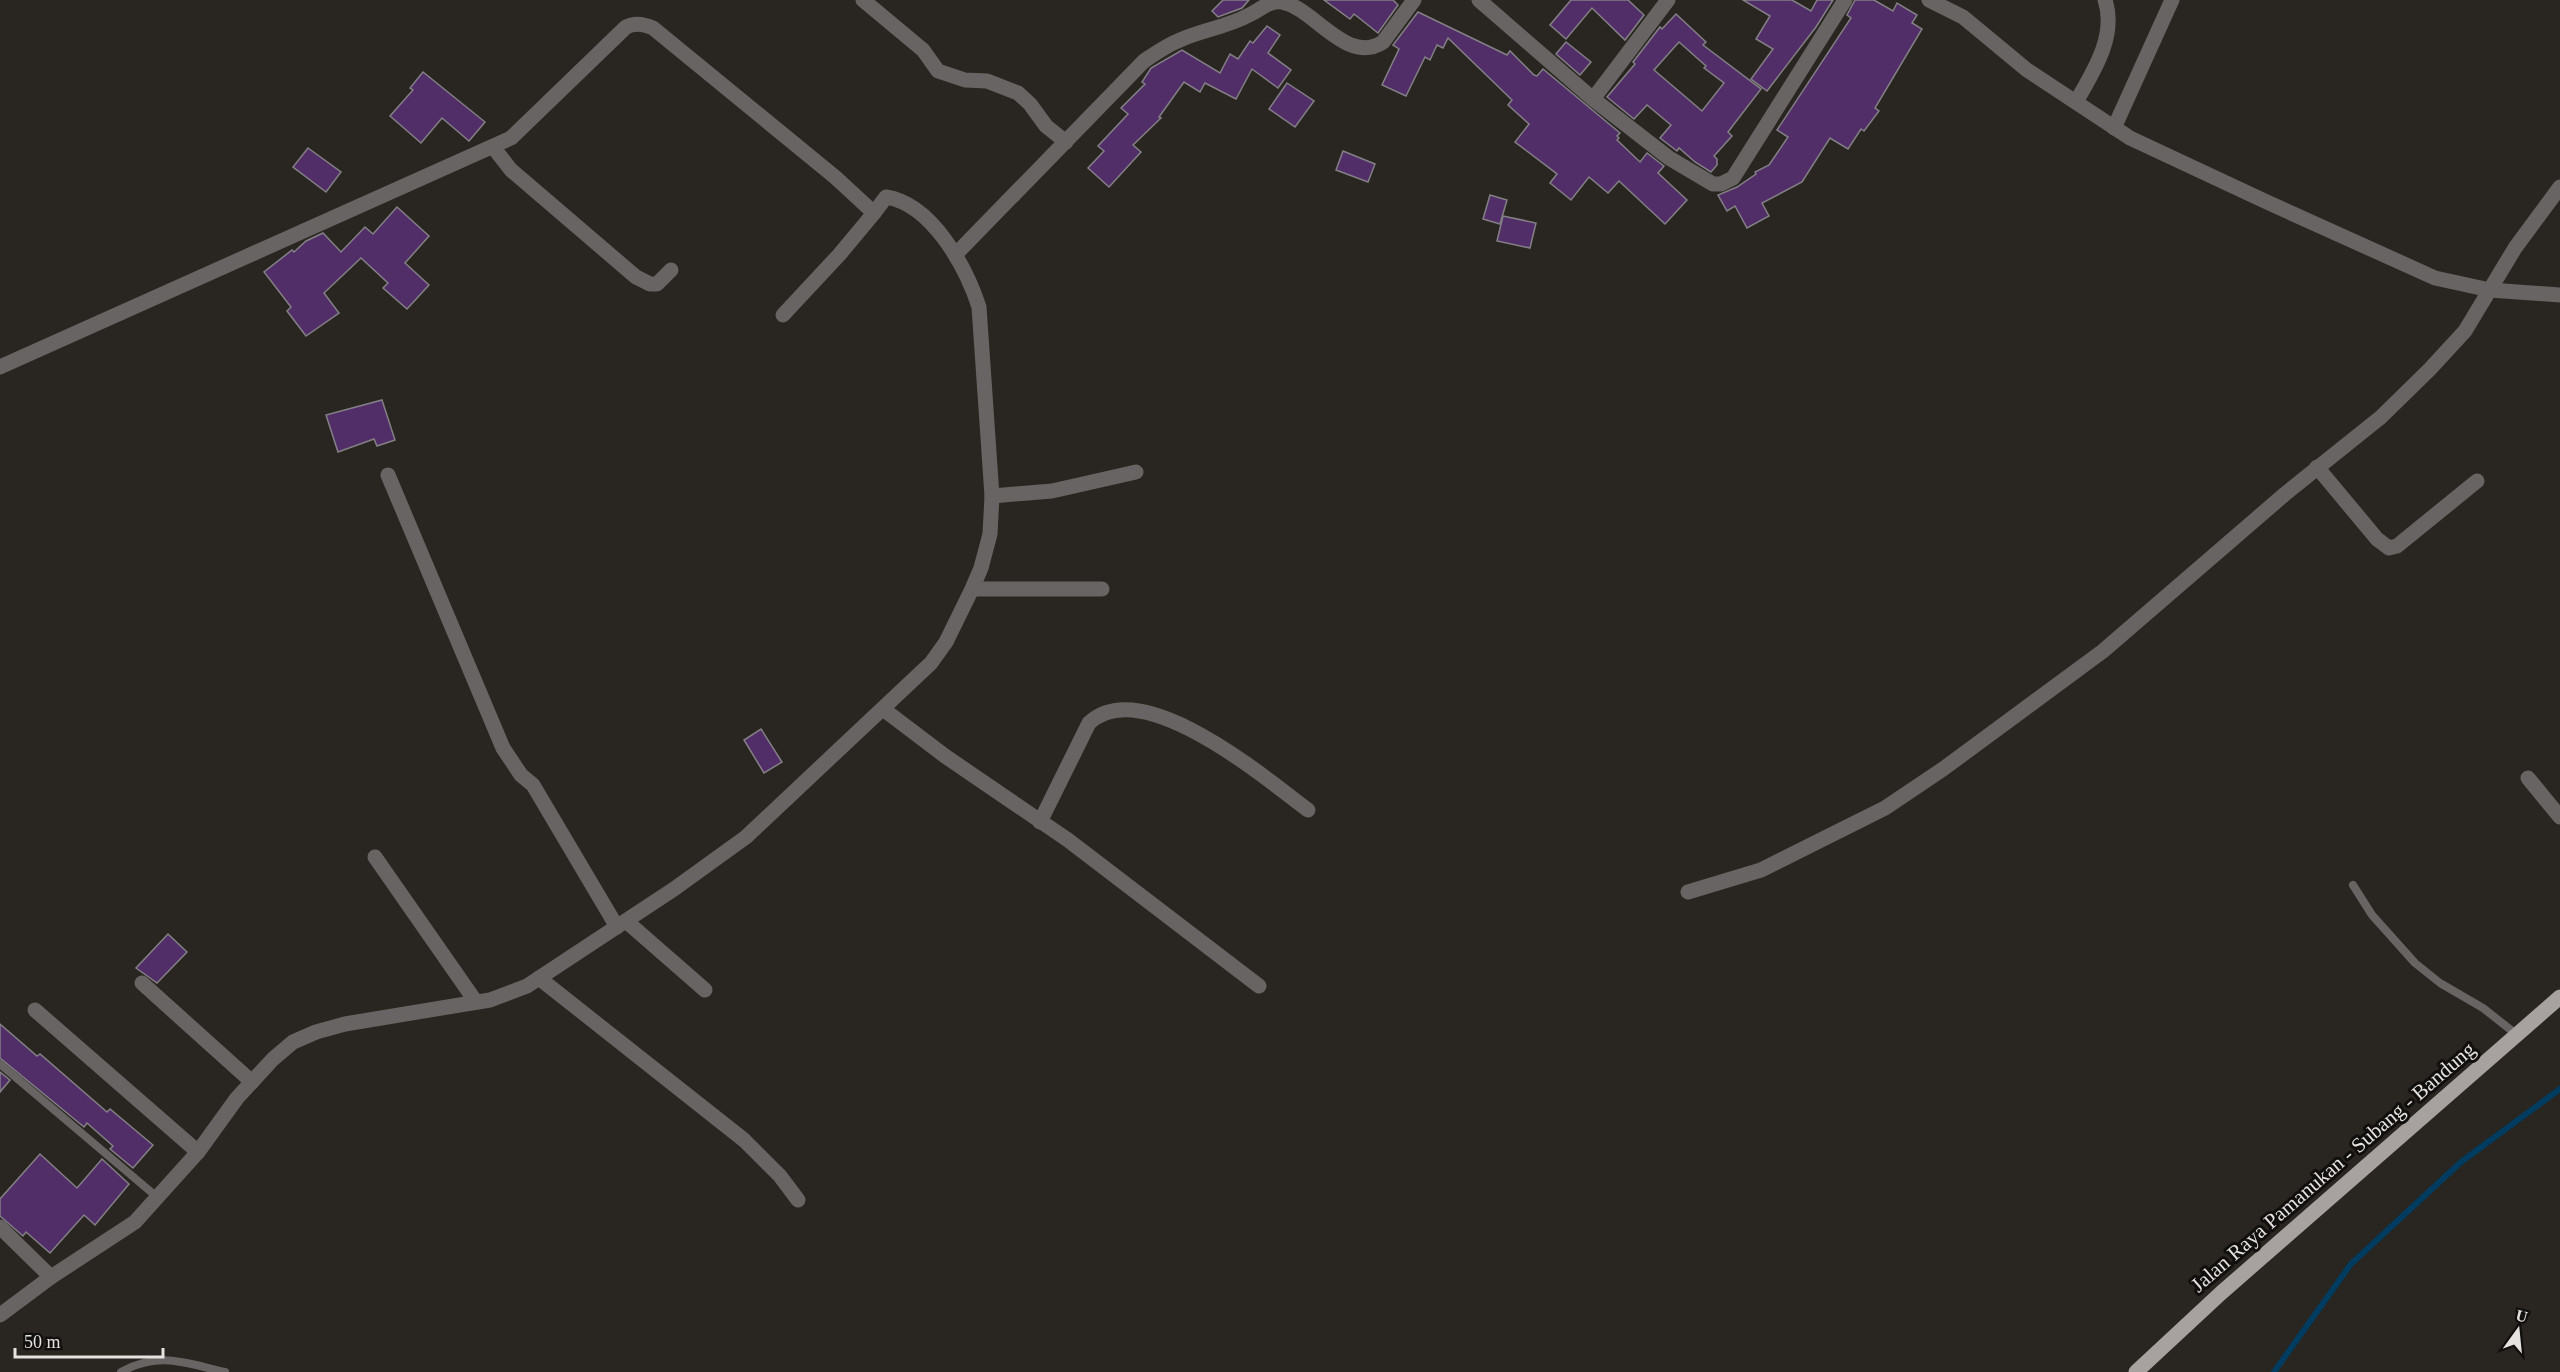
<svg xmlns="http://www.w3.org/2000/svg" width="2560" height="1372" font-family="'Times New Roman',serif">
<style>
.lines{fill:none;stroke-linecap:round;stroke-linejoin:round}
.stream{stroke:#003c5f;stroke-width:6}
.building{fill:#522e69;stroke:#838085;stroke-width:1.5;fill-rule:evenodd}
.lane{stroke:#676463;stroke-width:8}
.street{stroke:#676463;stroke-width:15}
.primary{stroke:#a7a19f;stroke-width:15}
.labels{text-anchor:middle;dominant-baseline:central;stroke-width:6;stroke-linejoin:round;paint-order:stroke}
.street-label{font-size:21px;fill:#e5e2e0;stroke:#100f0d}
</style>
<rect width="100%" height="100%" fill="#292521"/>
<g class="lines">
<!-- stream -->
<path class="stream" d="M 2274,1372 L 2351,1264 L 2461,1162 L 2560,1089"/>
</g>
<!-- building -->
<g class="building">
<path d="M 1223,0 L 1249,0 L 1242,8 L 1218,17 L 1212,11 Z"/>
<path d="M 1324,0 L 1393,0 L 1398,5 L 1378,33 L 1354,14 L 1350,19 Z"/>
<path d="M 1571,0 L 1628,0 L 1644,15 L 1625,40 L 1592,8 L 1566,39 L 1550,25 Z"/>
<path d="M 1743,0 L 1792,0 L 1811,11 L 1817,0 L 1833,0 L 1816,27 L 1767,91 L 1751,79 L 1773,49 L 1756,39 L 1770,16 Z"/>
<path d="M 1855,0 L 1874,0 L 1893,11 L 1897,3 L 1917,15 L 1912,23 L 1922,29 L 1875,108 L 1879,111 L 1864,131 L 1861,129 L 1848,149 L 1830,138 L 1802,182 L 1762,203 L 1769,216 L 1747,228 L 1735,206 L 1727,211 L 1718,195 L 1737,187 L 1756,174 L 1755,172 L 1769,165 L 1788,137 L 1777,130 L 1851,18 L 1847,15 Z"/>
<path d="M 1418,12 L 1507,55 L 1510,51 L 1534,75 L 1537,76 L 1543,69 L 1620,133 L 1617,136 L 1619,138 L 1617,140 L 1640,162 L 1647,153 L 1664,166 L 1658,173 L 1687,200 L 1665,224 L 1619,181 L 1608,193 L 1589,177 L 1571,200 L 1550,183 L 1557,174 L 1515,142 L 1529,124 L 1508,105 L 1512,100 L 1448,38 L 1443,48 L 1437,45 L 1430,60 L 1425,57 L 1406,96 L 1382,85 L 1399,49 L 1393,45 Z"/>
<path d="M 1676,14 L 1706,42 L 1703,45 L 1761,89 L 1728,132 L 1732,136 L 1714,156 L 1717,159 L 1717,165 L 1711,172 L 1695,162 L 1679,148 L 1677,151 L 1660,138 L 1671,125 L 1647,105 L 1634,119 L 1607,97 L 1635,64 L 1633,62 L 1660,27 L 1662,29 ZM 1679,42 L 1706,66 L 1704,68 L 1724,83 L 1702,111 L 1654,70 Z"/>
<path d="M 1267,26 L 1280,35 L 1268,53 L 1291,70 L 1278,88 L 1252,69 L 1236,99 L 1205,83 L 1200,92 L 1184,82 L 1159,117 L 1161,118 L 1133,145 L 1141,152 L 1109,187 L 1088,168 L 1104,151 L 1098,146 L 1128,114 L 1121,108 L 1145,84 L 1142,82 L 1151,68 L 1182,50 L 1220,73 L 1230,54 L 1238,59 L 1250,41 L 1253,43 Z"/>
<path d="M 1566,42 L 1591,62 L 1580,75 L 1556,54 Z"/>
<path d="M 423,72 L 485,122 L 469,141 L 442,118 L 421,143 L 390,116 L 413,90 L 410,88 Z"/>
<path d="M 1287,83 L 1314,101 L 1295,127 L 1269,109 Z"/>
<path d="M 308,148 L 341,172 L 326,192 L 293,167 Z"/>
<path d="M 1343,151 L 1375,164 L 1368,182 L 1336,170 Z"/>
<path d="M 1490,195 L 1507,200 L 1500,224 L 1483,219 Z"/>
<path d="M 397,207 L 429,236 L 405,263 L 429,285 L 407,309 L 383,288 L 388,283 L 361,258 L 324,293 L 339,313 L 306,336 L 287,311 L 291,307 L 264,272 L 292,250 L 294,252 L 306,241 L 323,233 L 341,252 L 365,227 L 373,234 Z"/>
<path d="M 1503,216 L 1536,223 L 1530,248 L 1497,241 Z"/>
<path d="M 382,400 L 395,440 L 377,446 L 374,439 L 338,452 L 326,415 Z"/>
<path d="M 761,729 L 782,762 L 764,773 L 744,740 Z"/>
<path d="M 168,934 L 187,952 L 157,983 L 136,968 Z"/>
<path d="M 0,1024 L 37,1056 L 40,1054 L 107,1112 L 110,1109 L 153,1145 L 133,1168 L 110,1149 L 113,1146 L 87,1123 L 84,1127 L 0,1058 Z"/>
<path d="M 0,1072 L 10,1080 L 0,1092 Z"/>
<path d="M 40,1154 L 77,1188 L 102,1159 L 129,1184 L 95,1225 L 84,1215 L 50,1253 L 26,1232 L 23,1236 L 0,1216 L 0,1199 Z"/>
</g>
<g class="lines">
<!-- lane -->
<g class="lane">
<path d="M 2353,885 L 2372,915 L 2415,963 L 2440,983 L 2483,1008 L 2516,1034"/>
<path d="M 0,1064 L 157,1197"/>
<path d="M 121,1372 C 159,1351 185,1363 225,1372"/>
</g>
<!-- street -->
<g class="street">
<path d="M 863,0 L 923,50 L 938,71 L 965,80 L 987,81 L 1018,93 L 1030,104 L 1046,126 L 1066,142"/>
<path d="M 1479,0 L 1593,99 L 1669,158 L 1713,184 L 1721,184 L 1733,178 L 1845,0"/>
<path d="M 1929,0 L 1963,17 L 2027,70 L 2130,138 L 2269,203 L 2435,278 L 2490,290 L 2560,295"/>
<path d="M 1593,99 L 1668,0"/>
<path d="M 2076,102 C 2093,72 2117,36 2105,0"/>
<path d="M 2114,128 L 2172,0"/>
<path d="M 493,147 L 511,170 L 636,277 L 650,284 L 657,284 L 671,270"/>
<path d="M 956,254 L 1144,61 C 1156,53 1167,45 1180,40 C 1202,30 1227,27 1249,15 C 1260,10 1270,0 1282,2 C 1314,8 1347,66 1383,42 L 1414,0"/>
<path d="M 783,315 L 839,255 L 874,213"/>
<path d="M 0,367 L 511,138 L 626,27 C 635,22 644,24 653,28 L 835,177 L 874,213 L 886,197 C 932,204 966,267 979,307 L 992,496 L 990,534 L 981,568 L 972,589 L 946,642 L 931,663 L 746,837 L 674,889 L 527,986 L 490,1000 L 345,1024 L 316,1032 L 293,1042 L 273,1059 L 237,1098 L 198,1152 L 135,1222 L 51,1277 L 0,1315"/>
<path d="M 2317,467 L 2377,539 L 2389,548 L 2397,546 L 2477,481"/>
<path d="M 388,475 L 503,748 L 521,775 L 533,785 L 617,927"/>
<path d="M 992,496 L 1052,491 L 1136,472"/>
<path d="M 972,589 L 1102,589"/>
<path d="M 883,709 L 945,756 L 1068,840 L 1259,986"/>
<path d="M 2528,778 L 2560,817"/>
<path d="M 1040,822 L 1089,723 C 1142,673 1265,778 1308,810"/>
<path d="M 375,857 L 476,1002"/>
<path d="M 1688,892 L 1761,870 L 1885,808 L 1943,769 L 2103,651 L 2285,494 L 2381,417 L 2430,369 L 2465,331 L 2515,248 L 2560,187"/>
<path d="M 626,921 L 705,990"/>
<path d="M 539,978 L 744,1140 L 780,1176 L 798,1200"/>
<path d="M 142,983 L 252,1082"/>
<path d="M 35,1010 L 198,1152"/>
<path d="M 0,1227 L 51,1277"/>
</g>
<!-- primary -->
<path class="primary" d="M 2136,1372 L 2221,1293 L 2560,997"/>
</g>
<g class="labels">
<!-- street labels -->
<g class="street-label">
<text transform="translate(2333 1167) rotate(-41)">Jalan Raya Pamanukan - Subang - Bandung</text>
</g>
</g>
<!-- north arrow -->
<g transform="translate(2518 1330) rotate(15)" stroke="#100f0d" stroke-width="4.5" paint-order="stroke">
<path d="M0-4.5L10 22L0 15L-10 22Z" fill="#e5e2e0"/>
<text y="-9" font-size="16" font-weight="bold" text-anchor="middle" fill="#e5e2e0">U</text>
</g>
<!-- scale -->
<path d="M15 1348v9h148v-9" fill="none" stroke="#e5e2e0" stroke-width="3"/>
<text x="24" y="1348" font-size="18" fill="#e5e2e0" stroke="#100f0d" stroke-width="4.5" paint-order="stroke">50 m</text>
</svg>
